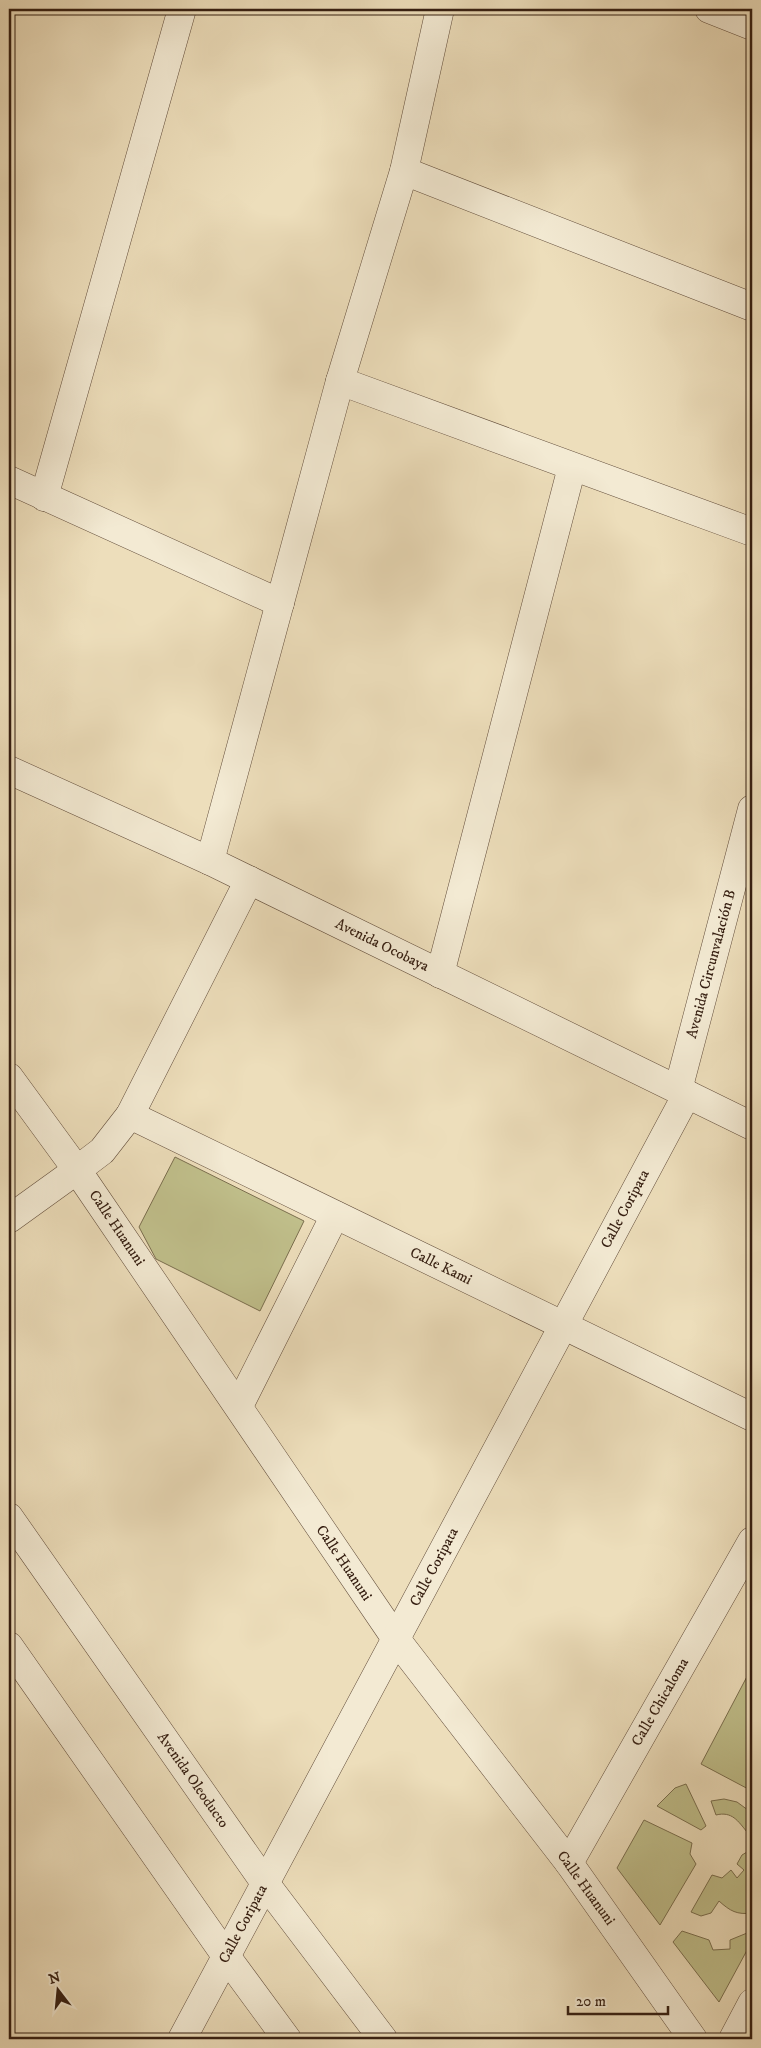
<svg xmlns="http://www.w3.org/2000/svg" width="761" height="2048" font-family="'IM FELL DW Pica',serif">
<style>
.green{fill:#c0bf8b;stroke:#7a6e4e}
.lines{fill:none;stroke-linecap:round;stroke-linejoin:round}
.minor-casing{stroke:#634e3c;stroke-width:29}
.tertiary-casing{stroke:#634e3c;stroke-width:29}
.minor{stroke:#f3ead3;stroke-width:28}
.tertiary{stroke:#f3ead3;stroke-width:28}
.labels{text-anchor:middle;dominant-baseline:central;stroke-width:4;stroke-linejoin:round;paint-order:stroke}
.street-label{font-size:15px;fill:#351e11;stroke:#f3ead3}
</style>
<rect width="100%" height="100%" fill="#eddebb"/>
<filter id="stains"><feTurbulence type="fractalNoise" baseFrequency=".004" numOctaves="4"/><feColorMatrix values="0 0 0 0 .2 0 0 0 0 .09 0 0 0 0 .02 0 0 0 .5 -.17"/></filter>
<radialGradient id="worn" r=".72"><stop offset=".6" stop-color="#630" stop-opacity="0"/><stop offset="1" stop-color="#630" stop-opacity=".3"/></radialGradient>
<!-- green -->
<g class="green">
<path d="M 175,1157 L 304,1221 L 260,1311 L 156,1259 L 139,1227 Z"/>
<path d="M 752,1667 L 752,1791 L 701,1764 Z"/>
<path d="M 686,1784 L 706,1826 L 701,1830 L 657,1806 L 675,1788 Z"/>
<path d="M 724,1799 L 737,1802 L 752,1813 L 752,1829 L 747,1832 C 738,1821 732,1811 716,1815 L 711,1801 Z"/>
<path d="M 644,1820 L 692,1843 L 690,1854 L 696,1864 L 660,1925 L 617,1868 Z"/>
<path d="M 752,1849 L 752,1913 C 737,1915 730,1911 719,1901 L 711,1913 L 701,1916 L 691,1912 L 712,1875 L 722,1878 L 731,1870 L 737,1878 L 744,1870 L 737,1864 L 742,1855 Z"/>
<path d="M 682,1931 L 709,1940 L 713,1950 L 730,1949 L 730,1940 L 752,1931 L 752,1941 L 719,2002 L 673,1942 Z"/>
</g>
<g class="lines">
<!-- minor casing -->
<g class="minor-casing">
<g id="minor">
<path d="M 709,9 L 752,26"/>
<path d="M 404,171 L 752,307"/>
<path d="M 340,381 L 752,532"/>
<path d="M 9,480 L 280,603"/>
<path d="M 44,497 L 182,9"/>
<path d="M 440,974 L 572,467"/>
<path d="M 9,1077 L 77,1170 L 396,1639 L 569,1863 L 693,2039"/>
<path d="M 678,1090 L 752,809"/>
<path d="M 130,1115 L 752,1417"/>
<path d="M 9,1219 L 77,1170 L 102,1151 L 130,1115 L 249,880"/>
<path d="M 239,1406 L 335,1215"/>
<path d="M 569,1863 L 752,1541"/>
<path d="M 182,2039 L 687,1094"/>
<path d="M 733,2039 L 752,2003"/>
</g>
</g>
<!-- tertiary casing -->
<g class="tertiary-casing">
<g id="tertiary">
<path d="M 9,770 L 210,861 L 752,1126"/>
<path d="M 210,861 L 340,381 L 404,171 L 440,9"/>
<path d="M 9,1517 L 265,1883 L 383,2039"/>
<path d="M 9,1646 L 226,1956 L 287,2039"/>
</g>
</g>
<!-- minor -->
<use href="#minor" class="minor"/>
<!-- tertiary -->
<use href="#tertiary" class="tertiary"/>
</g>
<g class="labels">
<!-- street labels -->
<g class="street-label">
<text transform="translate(382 945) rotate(26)">Avenida Ocobaya</text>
<text transform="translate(711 964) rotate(-75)">Avenida Circunvalación B</text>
<text transform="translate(625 1209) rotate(-62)">Calle Coripata</text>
<text transform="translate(117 1228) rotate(56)">Calle Huanuni</text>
<text transform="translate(441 1266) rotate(26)">Calle Kami</text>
<text transform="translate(344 1563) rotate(56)">Calle Huanuni</text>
<text transform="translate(434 1567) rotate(-62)">Calle Coripata</text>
<text transform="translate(660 1702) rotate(-60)">Calle Chicaloma</text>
<text transform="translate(193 1780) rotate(55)">Avenida Oleoducto</text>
<text transform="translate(586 1888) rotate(54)">Calle Huanuni</text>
<text transform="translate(243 1924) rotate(-62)">Calle Coripata</text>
</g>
</g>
<!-- margin -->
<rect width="761" height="2048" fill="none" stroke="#eddebb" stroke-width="30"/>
<rect x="10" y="10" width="741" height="2028" fill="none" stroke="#351e11" stroke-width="2.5"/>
<rect x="15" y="15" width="731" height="2018" fill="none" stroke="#351e11"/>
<!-- north arrow -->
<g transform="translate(58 1990) rotate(344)" stroke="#f3ead3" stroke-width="4" paint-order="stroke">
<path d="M0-4L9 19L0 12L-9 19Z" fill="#351e11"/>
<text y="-8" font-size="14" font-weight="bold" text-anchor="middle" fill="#351e11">N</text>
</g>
<!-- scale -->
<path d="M568 2006v8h100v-8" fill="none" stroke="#351e11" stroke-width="2.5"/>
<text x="576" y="2006" font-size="15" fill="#351e11" stroke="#f3ead3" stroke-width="4" paint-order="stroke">20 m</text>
<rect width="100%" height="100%" filter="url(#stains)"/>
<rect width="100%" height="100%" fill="url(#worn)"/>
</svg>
